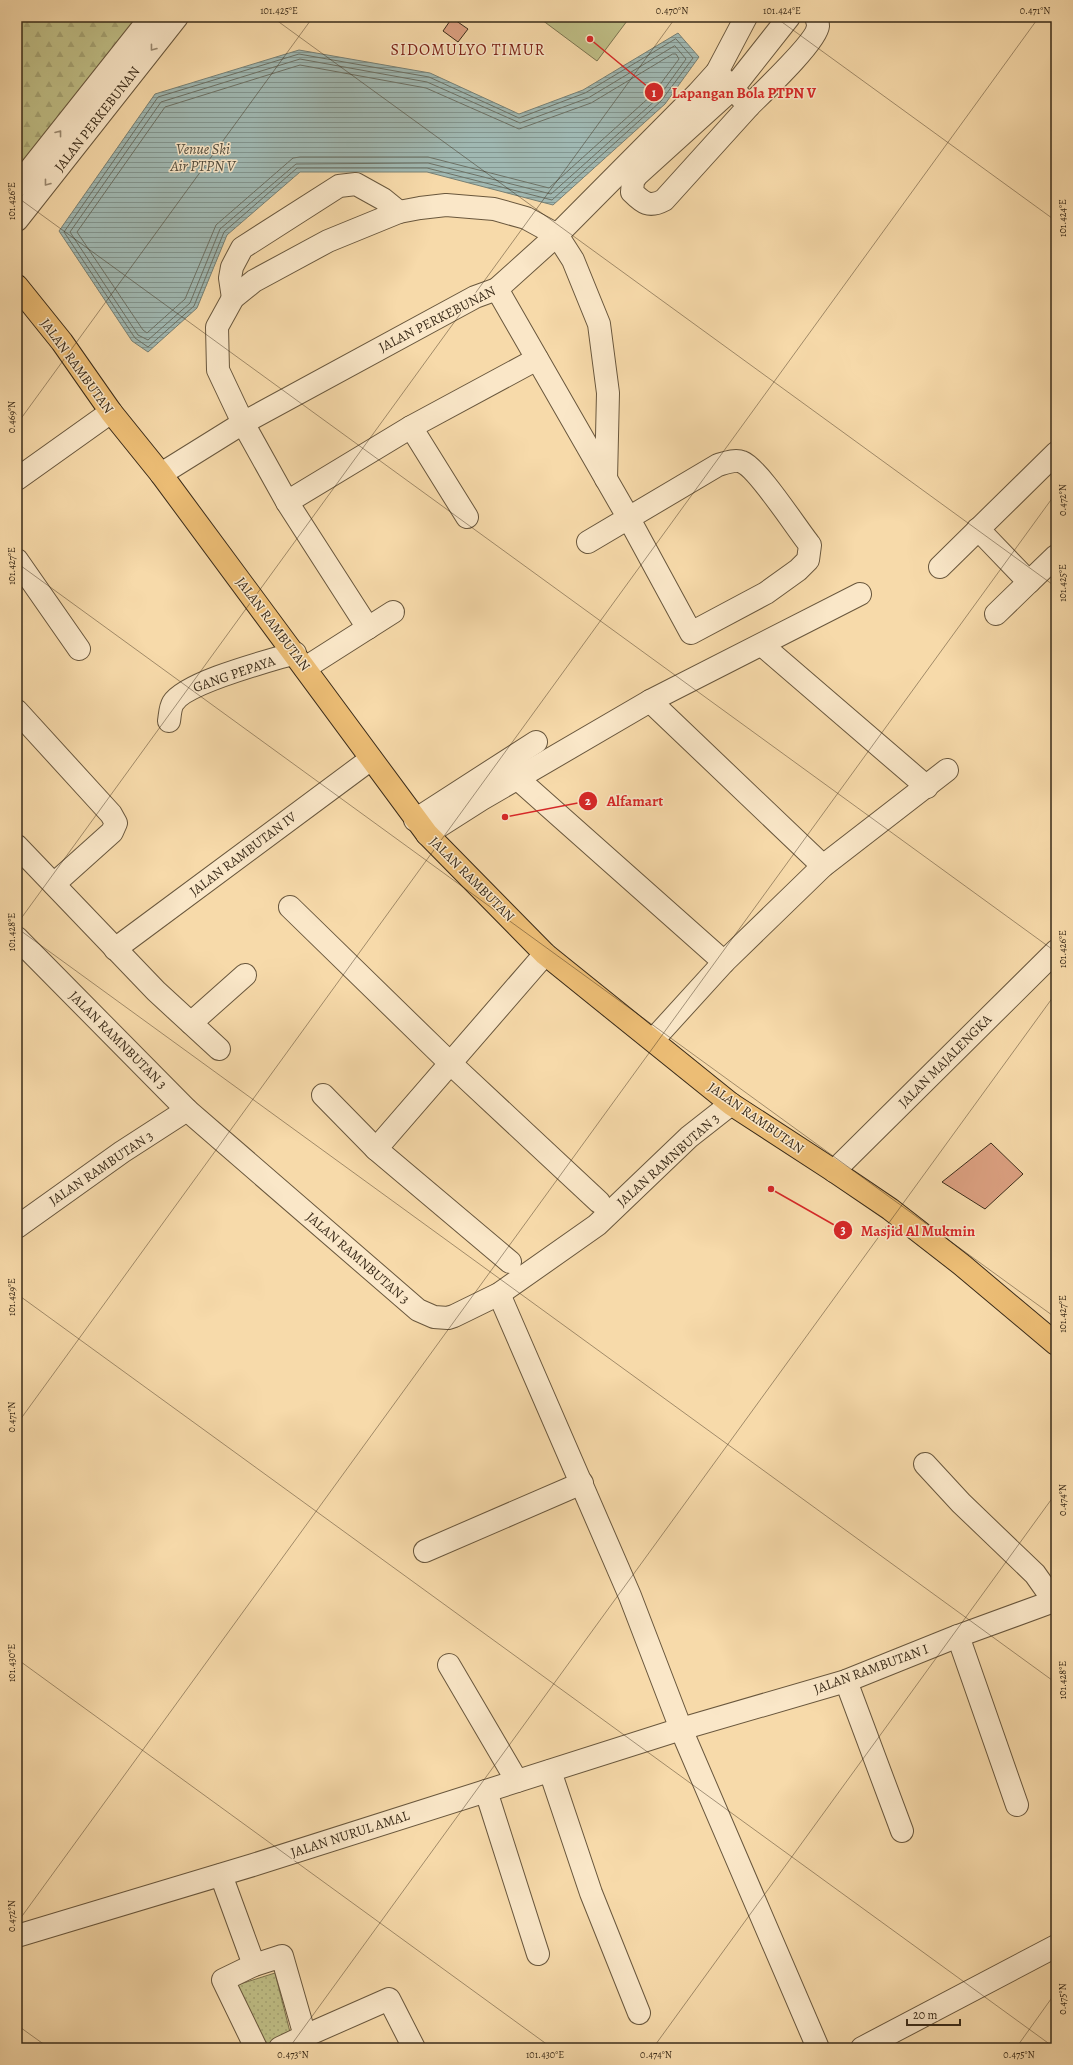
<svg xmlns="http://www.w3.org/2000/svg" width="1073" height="2065" font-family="Alegreya,serif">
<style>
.green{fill:#bfbe86;stroke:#7c7450}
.forest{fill:url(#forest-firs);stroke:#7c7450}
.park{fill:url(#park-dots);stroke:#7c7450}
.water{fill:url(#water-rules);stroke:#778075}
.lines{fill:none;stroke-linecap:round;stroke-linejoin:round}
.shore{stroke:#6d7266;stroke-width:1}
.building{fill:#dda182;stroke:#3a2b19}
.minor-casing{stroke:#69573d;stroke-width:24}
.major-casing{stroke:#3a2b19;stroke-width:24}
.minor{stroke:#fae7c8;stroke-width:22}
.major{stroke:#ecbd75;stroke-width:22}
.oneway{stroke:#9a8970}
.ticks{fill:none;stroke:#3a2b19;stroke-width:1;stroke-opacity:0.45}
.labels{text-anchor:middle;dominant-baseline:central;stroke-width:3;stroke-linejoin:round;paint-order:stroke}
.street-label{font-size:14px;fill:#3a2b19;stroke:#fae7c8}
.water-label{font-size:15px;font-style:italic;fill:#544e3f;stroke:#fae7c8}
.quarter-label{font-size:16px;letter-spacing:1px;fill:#7a1f14;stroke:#fae7c8}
.leader{fill:none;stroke:#d62828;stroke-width:1.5}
.callout-dot{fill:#d62828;stroke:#fae7c8;stroke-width:1.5}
.mark-label{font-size:12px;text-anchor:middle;font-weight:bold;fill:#fff}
.callout-label{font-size:15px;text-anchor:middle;font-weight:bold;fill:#d62828;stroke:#fae7c8;stroke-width:3;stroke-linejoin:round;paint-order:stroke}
.neatline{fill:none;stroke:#3a2b19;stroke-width:1.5}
.ticks-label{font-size:10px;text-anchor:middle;fill:#3a2b19}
</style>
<defs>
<pattern id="forest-firs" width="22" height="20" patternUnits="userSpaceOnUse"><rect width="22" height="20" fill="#bfbe86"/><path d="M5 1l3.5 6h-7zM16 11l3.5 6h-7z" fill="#a5a373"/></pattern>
<pattern id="park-dots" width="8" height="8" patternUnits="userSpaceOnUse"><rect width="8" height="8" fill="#bfbe86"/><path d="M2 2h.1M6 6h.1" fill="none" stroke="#a5a373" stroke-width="1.8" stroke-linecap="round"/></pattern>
<pattern id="water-rules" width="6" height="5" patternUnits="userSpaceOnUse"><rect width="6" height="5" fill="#a0b8b2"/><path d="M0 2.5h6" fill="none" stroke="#839690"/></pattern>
</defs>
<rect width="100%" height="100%" fill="#f7daaa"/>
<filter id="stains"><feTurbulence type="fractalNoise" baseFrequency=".005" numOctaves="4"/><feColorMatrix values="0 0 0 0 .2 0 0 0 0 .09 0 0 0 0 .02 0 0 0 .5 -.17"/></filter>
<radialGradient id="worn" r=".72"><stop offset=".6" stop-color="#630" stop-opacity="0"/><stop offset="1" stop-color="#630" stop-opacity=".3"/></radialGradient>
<!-- green -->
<path class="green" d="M 538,17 L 630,17 L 597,61 Z"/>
<!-- forest -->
<path class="forest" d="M 17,17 L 151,17 L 17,186 Z"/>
<!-- park -->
<path class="park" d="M 275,1973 L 291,2036 L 266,2045 L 237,1985 Z"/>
<!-- water -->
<path class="water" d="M 678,33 L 699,57 L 665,104 L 553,205 L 427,172 L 300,172 L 227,235 L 197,308 L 148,352 L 132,341 L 59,231 L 155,94 L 299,50 L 430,73 L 519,114 L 583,90 Z"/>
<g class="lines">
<!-- shore -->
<g class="shore">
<path d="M 676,39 L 693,58 L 661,101 L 552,200 L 427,168 L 297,168 L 224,232 L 194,306 L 148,347 L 135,338 L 64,232 L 158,97 L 299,54 L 429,77 L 519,118 L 585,93 Z"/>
<path d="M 675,46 L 686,59 L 658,98 L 551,194 L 428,163 L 296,164 L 220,229 L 190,303 L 148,340 L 138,335 L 70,232 L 161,102 L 300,59 L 427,82 L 520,123 L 588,98 Z"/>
<path d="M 673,54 L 676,54 L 679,59 L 653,94 L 549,188 L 428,157 L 300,157 L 293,158 L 216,225 L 185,299 L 147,333 L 143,330 L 77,232 L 165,107 L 300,65 L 426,88 L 519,129 L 591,103 Z"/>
</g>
</g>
<!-- building -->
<g class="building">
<path d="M 452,18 L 468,29 L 458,42 L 443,31 Z"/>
<path d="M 991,1143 L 1023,1174 L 985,1209 L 942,1182 Z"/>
</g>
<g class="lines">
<!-- minor casing -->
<g class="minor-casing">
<g id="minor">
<path d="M 717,72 L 749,106 L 664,200 C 649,208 643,203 632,192 L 633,181 L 637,175 L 733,88 L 789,17"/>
<path d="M 749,106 C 762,93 817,41 818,26 C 818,24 817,20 816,17"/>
<path d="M 17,186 L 151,17"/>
<path d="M 17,220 L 177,17"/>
<path d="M 497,289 L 628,517 L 691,633 L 766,593 L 798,570 L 808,560 L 810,545 C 797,529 758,468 742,462 C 735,459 725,463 718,465 L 588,542"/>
<path d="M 233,298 L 230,278 L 232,267 L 242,248 L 339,186 L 356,184 L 383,199 L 399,212"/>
<path d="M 411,427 L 537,359"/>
<path d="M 161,474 L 243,423 L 475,297 L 497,289 L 557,235 L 698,93 L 717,72 L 746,17"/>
<path d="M 17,479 L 111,412"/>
<path d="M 287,502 L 411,427 L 467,517"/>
<path d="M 978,529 L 1029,582 L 1056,556"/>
<path d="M 17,560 L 79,649"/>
<path d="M 940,567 L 1056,453"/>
<path d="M 996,614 L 1029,582"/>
<path d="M 368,628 L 287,502 L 243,423 L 218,370 L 217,327 L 233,298 L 254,281 L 328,241 L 399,212 L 420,208 L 446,205 L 494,209 L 526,218 L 557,235 L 573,260 L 599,324 L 608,393 L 606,479"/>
<path d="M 762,645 L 927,787"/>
<path d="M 305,668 L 393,612"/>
<path d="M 650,701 L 823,866"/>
<path d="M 17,711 L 111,814 L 116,823 L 112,832 L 54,884"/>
<path d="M 169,721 C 170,715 170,708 173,703 C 186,682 269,661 295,653"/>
<path d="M 518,779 L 724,962"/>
<path d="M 415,820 L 536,742"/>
<path d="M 427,834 L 482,799 L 650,701 L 860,594"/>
<path d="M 17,846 L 156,991 L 219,1049"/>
<path d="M 290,907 L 450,1063 L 599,1202"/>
<path d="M 17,938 L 187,1110 L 418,1310 L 434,1317 L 448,1318 L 454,1316 L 499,1294 L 597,1225 L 689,1137 L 731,1104"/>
<path d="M 115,949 L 371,759"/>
<path d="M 191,1023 L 245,975"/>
<path d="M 653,1040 L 724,962 L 823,866 L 947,770"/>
<path d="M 323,1095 L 376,1149"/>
<path d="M 834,1171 L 1056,951"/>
<path d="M 17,1227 L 122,1152 L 187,1110"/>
<path d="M 510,1262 L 376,1149 L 545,954"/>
<path d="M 499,1294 L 630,1596 L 681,1729 L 818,2048"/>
<path d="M 925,1464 L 961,1503 L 1035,1574 L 1054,1601"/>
<path d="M 425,1551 L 582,1483"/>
<path d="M 958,1636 L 1017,1805"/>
<path d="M 449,1665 L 517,1781"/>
<path d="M 846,1681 L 902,1831"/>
<path d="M 550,1771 L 591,1893 L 639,2013"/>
<path d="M 486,1791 L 538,1954"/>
<path d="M 221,1875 L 254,1965"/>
<path d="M 17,1936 L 253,1865 L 681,1729 L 846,1681 L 958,1636 L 1054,1601 L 1056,1604"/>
<path d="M 256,2048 L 223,1980 L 254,1965 L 282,1956 L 305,2036 L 389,1999 L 414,2048"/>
<path d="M 280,2048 L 305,2036"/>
<path d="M 862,2048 L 1056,1946"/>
</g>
</g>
<!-- major casing -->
<g class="major-casing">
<path id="major" d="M 17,286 L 62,342 L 111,412 L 161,474 L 427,834 L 545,954 L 731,1104 L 834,1171 L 890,1209 L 962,1265 L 1056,1344"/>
</g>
<!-- minor -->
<use href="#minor" class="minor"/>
<!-- major -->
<use href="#major" class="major"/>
</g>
<!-- one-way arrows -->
<defs><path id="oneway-chevron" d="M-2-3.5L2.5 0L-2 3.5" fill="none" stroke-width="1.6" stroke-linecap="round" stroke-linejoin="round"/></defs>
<g class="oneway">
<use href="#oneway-chevron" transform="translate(153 48) rotate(128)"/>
<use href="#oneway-chevron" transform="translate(59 133) rotate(-52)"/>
<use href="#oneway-chevron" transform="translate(47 183) rotate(128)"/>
</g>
<!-- ticks -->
<path class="ticks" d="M 272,17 L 1056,587M 775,17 L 1056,221M 17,197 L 1056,952M 17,424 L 313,17M 17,563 L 1056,1318M 17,924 L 676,17M 17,928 L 1056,1683M 17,1294 L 1055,2048M 17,1424 L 1039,17M 17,1659 L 552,2048M 17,1923 L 1056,493M 17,2025 L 49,2048M 289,2048 L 1056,993M 653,2048 L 1056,1493M 1016,2048 L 1056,1992"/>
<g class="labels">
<!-- street labels -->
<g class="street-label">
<text transform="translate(97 119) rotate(-52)">JALAN PERKEBUNAN</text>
<text transform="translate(437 319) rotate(-27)">JALAN PERKEBUNAN</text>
<text transform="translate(77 366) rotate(54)">JALAN RAMBUTAN</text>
<text transform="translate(273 624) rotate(53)">JALAN RAMBUTAN</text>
<text transform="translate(234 674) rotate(-19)">GANG PEPAYA</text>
<text transform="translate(243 854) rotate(-37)">JALAN RAMBUTAN IV</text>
<text transform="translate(472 879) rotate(45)">JALAN RAMBUTAN</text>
<text transform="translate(118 1040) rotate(45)">JALAN RAMNBUTAN 3</text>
<text transform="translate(945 1061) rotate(-45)">JALAN MAJALENGKA</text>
<text transform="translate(756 1118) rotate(35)">JALAN RAMBUTAN</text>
<text transform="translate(668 1160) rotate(-42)">JALAN RAMNBUTAN 3</text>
<text transform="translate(101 1168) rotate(-34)">JALAN RAMBUTAN 3</text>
<text transform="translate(358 1258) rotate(41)">JALAN RAMNBUTAN 3</text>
<text transform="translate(871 1669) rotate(-20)">JALAN RAMBUTAN I</text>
<text transform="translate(350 1834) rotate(-18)">JALAN NURUL AMAL</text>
</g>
<!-- water labels -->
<g class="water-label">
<text x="203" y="149">Venue Ski<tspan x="203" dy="17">Air PTPN V</tspan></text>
</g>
<!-- quarter labels -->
<g class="quarter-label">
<text x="468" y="50">SIDOMULYO TIMUR</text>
</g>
</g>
<!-- callouts -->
<path class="leader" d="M590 39L654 92M505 817L588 801M771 1189L843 1230"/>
<g class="callout-dot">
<circle cx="590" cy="39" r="4"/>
<circle cx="505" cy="817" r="4"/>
<circle cx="771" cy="1189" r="4"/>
<circle cx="654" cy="92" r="10"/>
<circle cx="588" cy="801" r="10"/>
<circle cx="843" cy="1230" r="10"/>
</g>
<g class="mark-label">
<text x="654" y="97">1</text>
<text x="588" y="805">2</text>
<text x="843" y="1234">3</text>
</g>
<g class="callout-label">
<text x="744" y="98">Lapangan Bola PTPN V</text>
<text x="635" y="806">Alfamart</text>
<text x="918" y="1236">Masjid Al Mukmin</text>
</g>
<!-- margin -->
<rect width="1073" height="2065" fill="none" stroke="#f7daaa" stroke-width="44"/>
<!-- scale -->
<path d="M907 2019v6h53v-6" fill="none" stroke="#3a2b19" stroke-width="2"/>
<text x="913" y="2019" font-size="12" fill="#3a2b19" stroke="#fae7c8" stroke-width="3" paint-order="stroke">20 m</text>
<rect x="22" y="22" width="1029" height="2021" class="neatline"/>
<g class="ticks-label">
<text x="279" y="14">101.425°E</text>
<text x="672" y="14">0.470°N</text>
<text x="782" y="14">101.424°E</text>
<text x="1035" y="14">0.471°N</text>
<text transform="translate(11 201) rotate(-90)" y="4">101.426°E</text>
<text transform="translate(1062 218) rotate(-90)" y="4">101.424°E</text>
<text transform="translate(11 417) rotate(-90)" y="4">0.469°N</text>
<text transform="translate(1062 500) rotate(-90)" y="4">0.472°N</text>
<text transform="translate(11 566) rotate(-90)" y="4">101.427°E</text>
<text transform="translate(1062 583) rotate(-90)" y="4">101.425°E</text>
<text transform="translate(11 932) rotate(-90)" y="4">101.428°E</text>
<text transform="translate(1062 949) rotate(-90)" y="4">101.426°E</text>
<text transform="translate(11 1297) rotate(-90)" y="4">101.429°E</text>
<text transform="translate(1062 1314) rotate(-90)" y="4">101.427°E</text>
<text transform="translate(11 1417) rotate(-90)" y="4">0.471°N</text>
<text transform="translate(1062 1500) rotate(-90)" y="4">0.474°N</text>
<text transform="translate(11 1663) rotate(-90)" y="4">101.430°E</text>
<text transform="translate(1062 1680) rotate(-90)" y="4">101.428°E</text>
<text transform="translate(11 1916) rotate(-90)" y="4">0.472°N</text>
<text transform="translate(1062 1999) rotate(-90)" y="4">0.475°N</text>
<text x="293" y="2058">0.473°N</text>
<text x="545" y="2058">101.430°E</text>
<text x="656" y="2058">0.474°N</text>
<text x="1019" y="2058">0.475°N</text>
</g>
<rect width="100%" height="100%" filter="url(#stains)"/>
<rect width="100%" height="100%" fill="url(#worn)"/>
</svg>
